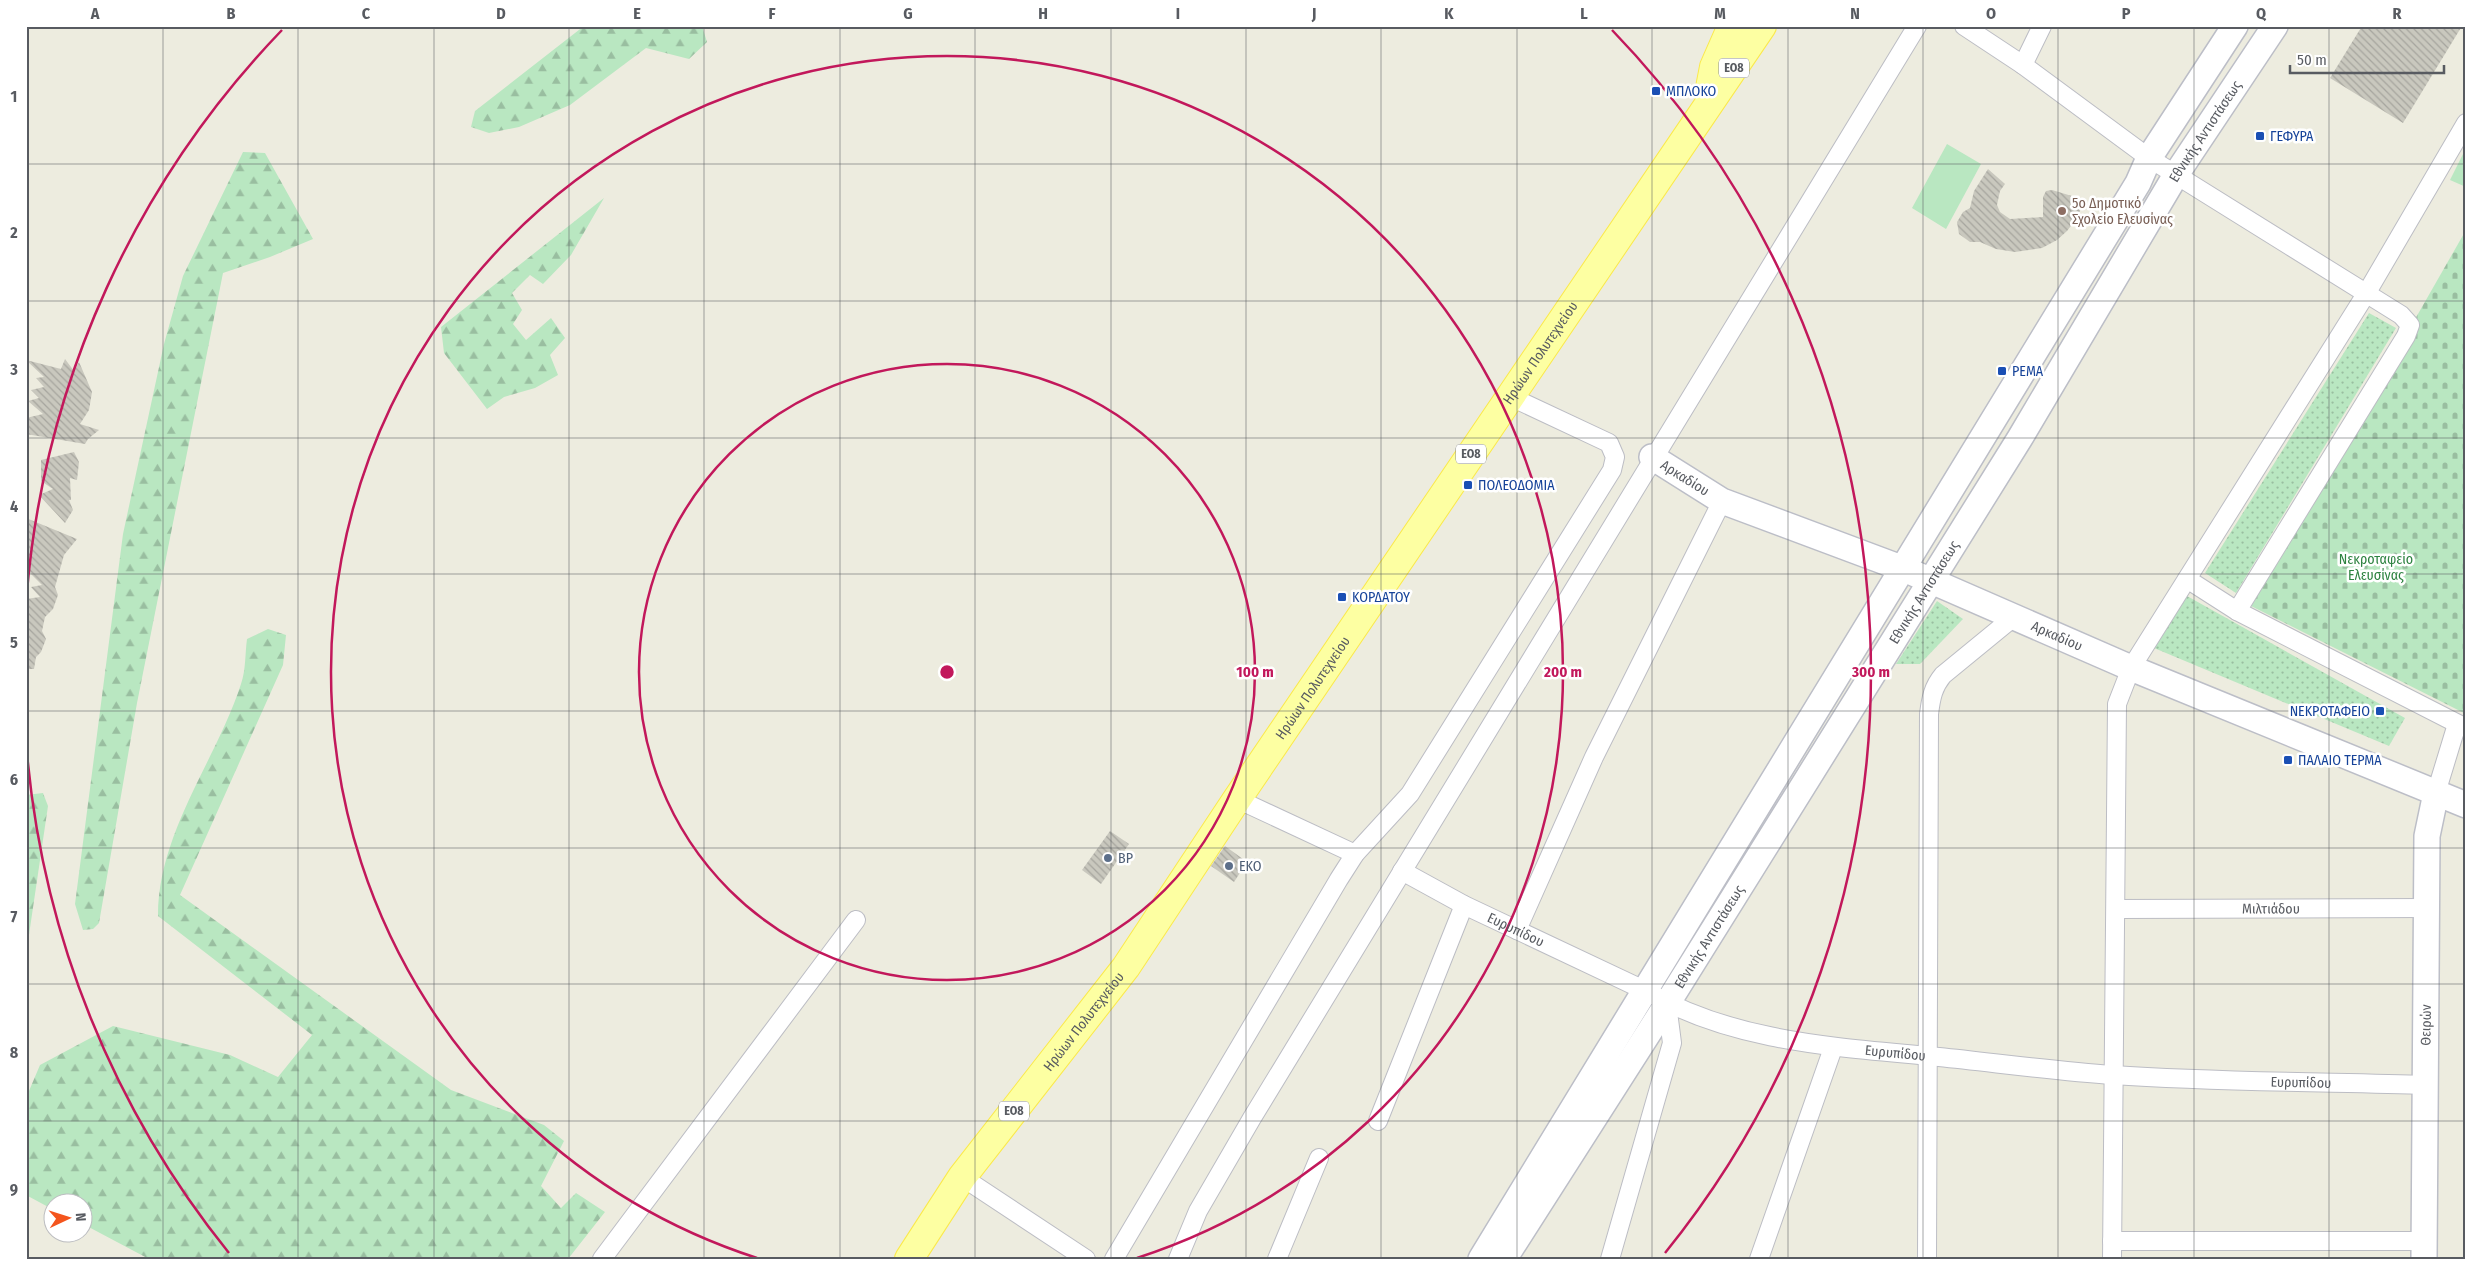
<svg xmlns="http://www.w3.org/2000/svg" width="2492" height="1285" font-family="'Fira Sans Condensed',sans-serif">
<style>
.green{fill:#b9e7c1}
.forest{fill:url(#forest-firs)}
.cemetery{fill:url(#cemetery-stones)}
.park{fill:url(#park-dots)}
.building{fill:url(#building-back-hatch)}
.lines{fill:none;stroke-linecap:round;stroke-linejoin:round}
.street-casing{stroke:#bcbdc4;stroke-width:20}
.secondary-casing{stroke:#bcbec7;stroke-width:28}
.primary-casing{stroke:#fbe94a;stroke-width:30}
.street{stroke:#fff;stroke-width:18}
.secondary{stroke:#fff;stroke-width:25}
.primary{stroke:#fdffa2;stroke-width:28}
.grid{fill:none;stroke:#585b61;stroke-width:1;stroke-opacity:0.55}
.ring{fill:none;stroke:#c2185b;stroke-width:2.5}
.transit-dot{fill:#1a4fb4;stroke:#fff;stroke-width:2}
.education-dot{fill:#8d6e63;stroke:#fff;stroke-width:2}
.service-dot{fill:#5c6f8a;stroke:#fff;stroke-width:2}
.labels{text-anchor:middle;dominant-baseline:central;stroke-width:5;stroke-linejoin:round;paint-order:stroke}
.shield{fill:#fff;stroke:#8a8c90;stroke-width:1}
.shield-label{font-size:12px;font-weight:bold;fill:#585b61}
.transit-label{font-size:14px;fill:#164399;stroke:#fff;text-anchor:start}
.street-label{font-size:14px;fill:#585b61;stroke:#fff}
.education-label{font-size:14px;fill:#785e54;stroke:#fff;text-anchor:start}
.park-label{font-size:14px;fill:#2e8341;stroke:#fff}
.service-label{font-size:14px;fill:#4e5e75;stroke:#fff;text-anchor:start}
.centre{fill:#c2185b;stroke:#fff;stroke-width:2.5}
.ring-label{font-size:15px;text-anchor:middle;font-weight:bold;fill:#c2185b;stroke:#fff;stroke-width:5;stroke-linejoin:round;paint-order:stroke}
.neatline{fill:none;stroke:#585b61;stroke-width:2}
.grid-label{font-size:16px;text-anchor:middle;font-weight:bold;fill:#585b61}
</style>
<defs>
<pattern id="forest-firs" width="22" height="20" patternUnits="userSpaceOnUse" patternTransform="scale(1.25)"><rect width="22" height="20" fill="#b9e7c1"/><path d="M5 1l3.5 6h-7zM16 11l3.5 6h-7z" fill="#99bea0"/></pattern>
<pattern id="cemetery-stones" width="16" height="16" patternUnits="userSpaceOnUse" patternTransform="scale(1.25)"><rect width="16" height="16" fill="#b9e7c1"/><path d="M2 7V4a2 2 0 0 1 4 0v3zM10 15v-3a2 2 0 0 1 4 0v3z" fill="#99bea0"/></pattern>
<pattern id="park-dots" width="8" height="8" patternUnits="userSpaceOnUse" patternTransform="scale(1.25)"><rect width="8" height="8" fill="#b9e7c1"/><path d="M2 2h.1M6 6h.1" fill="none" stroke="#99bea0" stroke-width="1.8" stroke-linecap="round"/></pattern>
<pattern id="building-back-hatch" width="6" height="6" patternUnits="userSpaceOnUse" patternTransform="scale(1.25)"><rect width="6" height="6" fill="#c9c8be"/><path d="M-1 5l2 2M0 0l6 6M5-1l2 2" fill="none" stroke="#a6a59e"/></pattern>
</defs>
<rect width="100%" height="100%" fill="#edecdf"/>
<!-- green -->
<g class="green">
<path d="M 1947,144 L 1981,164 L 1946,229 L 1912,208 Z"/>
<path d="M 2466,148 L 2466,187 L 2450,180 Z"/>
</g>
<!-- forest -->
<g class="forest">
<path d="M 584,26 L 702,26 L 707,42 L 689,59 L 646,48 L 570,105 L 519,127 L 489,133 L 471,127 L 475,111 Z"/>
<path d="M 243,152 L 265,153 L 313,239 L 270,257 L 223,273 L 137,703 L 99,923 L 93,929 L 83,930 L 75,904 L 123,534 L 164,344 L 183,276 Z"/>
<path d="M 604,198 L 571,255 L 543,284 L 530,275 L 512,293 L 522,310 L 513,324 L 526,340 L 551,318 L 565,338 L 550,355 L 558,375 L 535,388 L 504,397 L 487,409 L 444,353 L 441,327 Z"/>
<path d="M 268,629 L 286,635 L 283,665 L 180,895 L 451,1090 L 544,1125 L 564,1141 L 541,1186 L 561,1208 L 576,1193 L 605,1212 L 568,1259 L 149,1259 L 83,1224 L 82,1202 L 52,1202 L 52,1209 L 26,1195 L 26,1098 L 40,1065 L 113,1026 L 230,1055 L 278,1077 L 312,1035 L 158,916 C 158,832 216,761 241,684 C 246,670 245,653 247,639 Z"/>
<path d="M 43,793 L 48,806 L 26,955 L 26,795 Z"/>
</g>
<!-- cemetery -->
<path class="cemetery" d="M 2466,230 L 2466,714 L 2251,606 Z"/>
<!-- park -->
<g class="park">
<path d="M 2369,313 L 2396,328 L 2236,593 L 2205,573 Z"/>
<path d="M 2187,596 L 2405,718 L 2389,746 L 2154,648 Z"/>
<path d="M 1937,601 L 1963,619 L 1920,664 L 1896,664 Z"/>
</g>
<!-- building -->
<g class="building">
<path d="M 2362,26 L 2462,26 L 2403,123 L 2330,78 Z"/>
<path d="M 1988,169 L 2005,184 L 2000,191 L 1997,205 L 2000,212 L 2010,219 L 2043,217 L 2043,197 L 2046,191 L 2052,190 L 2085,200 L 2076,219 L 2067,231 L 2057,240 L 2042,248 L 2015,252 L 1996,249 L 1980,242 L 1970,242 L 1959,234 L 1957,222 L 1963,212 L 1970,208 L 1974,191 Z"/>
<path d="M 65,359 L 74,371 L 79,362 L 92,392 L 89,410 L 80,424 L 99,430 L 88,439 L 85,444 L 26,434 L 26,418 L 43,414 L 28,401 L 39,398 L 31,390 L 44,387 L 36,378 L 44,377 L 26,360 L 61,369 Z"/>
<path d="M 74,452 L 79,462 L 77,480 L 70,478 L 71,500 L 69,500 L 73,510 L 65,523 L 39,495 L 53,489 L 41,481 L 41,460 Z"/>
<path d="M 26,518 L 77,539 L 64,555 L 55,587 L 58,595 L 53,609 L 45,617 L 42,631 L 46,639 L 41,652 L 36,657 L 34,669 L 26,669 L 26,599 L 40,597 L 31,587 L 42,585 L 26,569 Z"/>
<path d="M 1110,831 L 1129,844 L 1101,884 L 1082,870 Z"/>
<path d="M 1225,846 L 1247,862 L 1234,882 L 1211,866 Z"/>
</g>
<g class="lines">
<!-- street casing -->
<g class="street-casing">
<g id="street">
<path d="M 1964,26 L 2023,65 L 2149,158 L 2401,315 L 2410,325 L 2406,336 L 2237,611"/>
<path d="M 2023,65 L 2042,26"/>
<path d="M 2187,579 L 2237,611 L 2466,728"/>
<path d="M 2436,793 L 2457,724"/>
<path d="M 1237,799 L 1355,854"/>
<path id="s1" d="M 1402,871 L 1464,905 L 1646,991 C 1734,1043 1840,1047 1939,1057 C 1997,1063 2055,1071 2113,1075 C 2217,1082 2322,1082 2427,1085"/>
<path id="s2" d="M 2116,909 L 2427,908"/>
<path d="M 1517,930 L 1594,757 L 1722,501"/>
<path d="M 1378,1121 L 1464,905"/>
<path d="M 962,1177 L 1086,1259"/>
<path d="M 2112,1241 L 2424,1241"/>
<path d="M 602,1259 L 856,920"/>
<path d="M 1114,1259 L 1339,879 L 1355,854 L 1410,794 L 1612,470 L 1615,457 L 1609,443 L 1511,397"/>
<path d="M 1178,1259 L 1198,1211 L 1252,1118 L 1917,26"/>
<path d="M 1277,1259 L 1319,1158"/>
<path d="M 1610,1259 L 1672,1043 L 1667,1004"/>
<path d="M 1759,1259 L 1833,1048"/>
<path d="M 1927,1259 L 1929,714 C 1931,698 1933,687 1943,675 L 2015,616"/>
<path d="M 2112,1259 L 2117,704 L 2131,668 L 2366,294 L 2466,123"/>
</g>
</g>
<!-- secondary casing -->
<g class="secondary-casing">
<g id="secondary">
<path id="s3" d="M 1652,457 L 1722,501 L 1904,569 L 2131,668 L 2466,805"/>
<path d="M 1481,1259 L 2138,183 L 2149,158 L 2235,26"/>
<path id="s4" d="M 1504,1259 L 1667,1004 L 2020,438 L 2177,173 L 2275,26"/>
<path id="s5" d="M 2424,1259 L 2427,836 L 2436,793"/>
</g>
</g>
<!-- primary casing -->
<g class="primary-casing">
<g id="primary">
<path d="M 1709,93 L 1714,67 L 1732,26"/>
<path id="s6" d="M 909,1259 L 962,1177 L 1126,967 L 1237,799 L 1762,26"/>
</g>
</g>
<!-- street -->
<use href="#street" class="street"/>
<!-- secondary -->
<use href="#secondary" class="secondary"/>
<!-- primary -->
<use href="#primary" class="primary"/>
</g>
<!-- grid -->
<path class="grid" d="M 163,26 L 163,1259M 298,26 L 298,1259M 434,26 L 434,1259M 569,26 L 569,1259M 704,26 L 704,1259M 840,26 L 840,1259M 975,26 L 975,1259M 1111,26 L 1111,1259M 1246,26 L 1246,1259M 1381,26 L 1381,1259M 1517,26 L 1517,1259M 1652,26 L 1652,1259M 1788,26 L 1788,1259M 1923,26 L 1923,1259M 2058,26 L 2058,1259M 2194,26 L 2194,1259M 2329,26 L 2329,1259M 26,164 L 2466,164M 26,301 L 2466,301M 26,438 L 2466,438M 26,574 L 2466,574M 26,711 L 2466,711M 26,848 L 2466,848M 26,984 L 2466,984M 26,1121 L 2466,1121"/>
<!-- distance rings -->
<g class="ring">
<circle cx="947" cy="672" r="308"/>
<path d="M757 1258A616 616 0 1 1 1137 1258"/>
<path d="M229 1253A924 924 0 0 1 27 753M27 591A924 924 0 0 1 282 30M1612 30A924 924 0 0 1 1665 1253"/>
</g>
<!-- markers -->
<g class="transit-dot">
<rect x="1651" y="86" width="10" height="10" rx="2.5"/>
<rect x="2255" y="131" width="10" height="10" rx="2.5"/>
<rect x="1997" y="366" width="10" height="10" rx="2.5"/>
<rect x="1463" y="480" width="10" height="10" rx="2.5"/>
<rect x="1337" y="592" width="10" height="10" rx="2.5"/>
<rect x="2375" y="706" width="10" height="10" rx="2.5"/>
<rect x="2283" y="755" width="10" height="10" rx="2.5"/>
</g>
<circle class="education-dot" cx="2062" cy="211" r="5"/>
<g class="service-dot">
<circle cx="1108" cy="858" r="5"/>
<circle cx="1229" cy="866" r="5"/>
</g>
<g class="labels">
<!-- shield labels -->
<g class="shield">
<rect x="1719" y="58.5" width="30" height="19" rx="4"/>
<rect x="1456" y="444.5" width="30" height="19" rx="4"/>
<rect x="999" y="1101.5" width="30" height="19" rx="4"/>
</g>
<g class="shield-label">
<text x="1734" y="68">ΕΟ8</text>
<text x="1471" y="454">ΕΟ8</text>
<text x="1014" y="1111">ΕΟ8</text>
</g>
<!-- transit labels -->
<g class="transit-label">
<text x="1666" y="91">ΜΠΛΟΚΟ</text>
<text x="2270" y="136">ΓΕΦΥΡΑ</text>
<text x="2012" y="371">ΡΕΜΑ</text>
<text x="1478" y="485">ΠΟΛΕΟΔΟΜΙΑ</text>
<text x="1352" y="597">ΚΟΡΔΑΤΟΥ</text>
<text x="2370" y="711" text-anchor="end">ΝΕΚΡΟΤΑΦΕΙΟ</text>
<text x="2298" y="760">ΠΑΛΑΙΟ ΤΕΡΜΑ</text>
</g>
<!-- street labels -->
<g class="street-label">
<text stroke="none"><textPath href="#s4" startOffset="1328">Εθνικής Αντιστάσεως</textPath></text>
<text stroke="none"><textPath href="#s6" startOffset="1105">Ηρώων Πολυτεχνείου</textPath></text>
<text stroke="none"><textPath href="#s3" startOffset="39">Αρκαδίου</textPath></text>
<text stroke="none"><textPath href="#s4" startOffset="788">Εθνικής Αντιστάσεως</textPath></text>
<text stroke="none"><textPath href="#s3" startOffset="444">Αρκαδίου</textPath></text>
<text stroke="none"><textPath href="#s6" startOffset="700">Ηρώων Πολυτεχνείου</textPath></text>
<text stroke="none"><textPath href="#s2" startOffset="155">Μιλτιάδου</textPath></text>
<text stroke="none"><textPath href="#s1" startOffset="128">Ευρυπίδου</textPath></text>
<text stroke="none"><textPath href="#s4" startOffset="382">Εθνικής Αντιστάσεως</textPath></text>
<text stroke="none"><textPath href="#s6" startOffset="295">Ηρώων Πολυτεχνείου</textPath></text>
<text stroke="none"><textPath href="#s5" startOffset="234">Θειρών</textPath></text>
<text stroke="none"><textPath href="#s1" startOffset="531">Ευρυπίδου</textPath></text>
<text stroke="none"><textPath href="#s1" startOffset="938">Ευρυπίδου</textPath></text>
</g>
<!-- education labels -->
<g class="education-label">
<text x="2072" y="203">5ο Δημοτικό<tspan x="2072" dy="16">Σχολείο Ελευσίνας</tspan></text>
</g>
<!-- park labels -->
<g class="park-label">
<text x="2376" y="559">Νεκροταφείο<tspan x="2376" dy="16">Ελευσίνας</tspan></text>
</g>
<!-- service labels -->
<g class="service-label">
<text x="1118" y="858">BP</text>
<text x="1239" y="866">EKO</text>
</g>
</g>
<circle cx="947" cy="672" r="8" class="centre"/>
<g class="ring-label">
<text x="1255" y="677">100 m</text>
<text x="1563" y="677">200 m</text>
<text x="1871" y="677">300 m</text>
</g>
<!-- border -->
<rect width="2492" height="1285" fill="none" stroke="#ffffff" stroke-width="55"/>
<!-- north arrow -->
<g transform="translate(68 1218) rotate(86)"><circle r="24" fill="#ffffff" stroke="#bcbdc0"/>
<path d="M0-4L9 19L0 12L-9 19Z" fill="#f4551d"/>
<text y="-8" font-size="14" font-weight="bold" text-anchor="middle" fill="#585b61">N</text>
</g>
<!-- scale -->
<path d="M2290 65v8h154v-8" fill="none" stroke="#585b61" stroke-width="2.5"/>
<text x="2297" y="65" font-size="15" fill="#585b61" stroke="#ffffff" stroke-width="4" paint-order="stroke">50 m</text>
<rect x="28" y="28" width="2436" height="1230" class="neatline"/>
<g class="grid-label">
<text x="95" y="19">A</text>
<text x="231" y="19">B</text>
<text x="366" y="19">C</text>
<text x="501" y="19">D</text>
<text x="637" y="19">E</text>
<text x="772" y="19">F</text>
<text x="908" y="19">G</text>
<text x="1043" y="19">H</text>
<text x="1178" y="19">I</text>
<text x="1314" y="19">J</text>
<text x="1449" y="19">K</text>
<text x="1584" y="19">L</text>
<text x="1720" y="19">M</text>
<text x="1855" y="19">N</text>
<text x="1991" y="19">O</text>
<text x="2126" y="19">P</text>
<text x="2261" y="19">Q</text>
<text x="2397" y="19">R</text>
<text x="14" y="102">1</text>
<text x="14" y="238">2</text>
<text x="14" y="375">3</text>
<text x="14" y="512">4</text>
<text x="14" y="648">5</text>
<text x="14" y="785">6</text>
<text x="14" y="922">7</text>
<text x="14" y="1058">8</text>
<text x="14" y="1195">9</text>
</g>
</svg>
